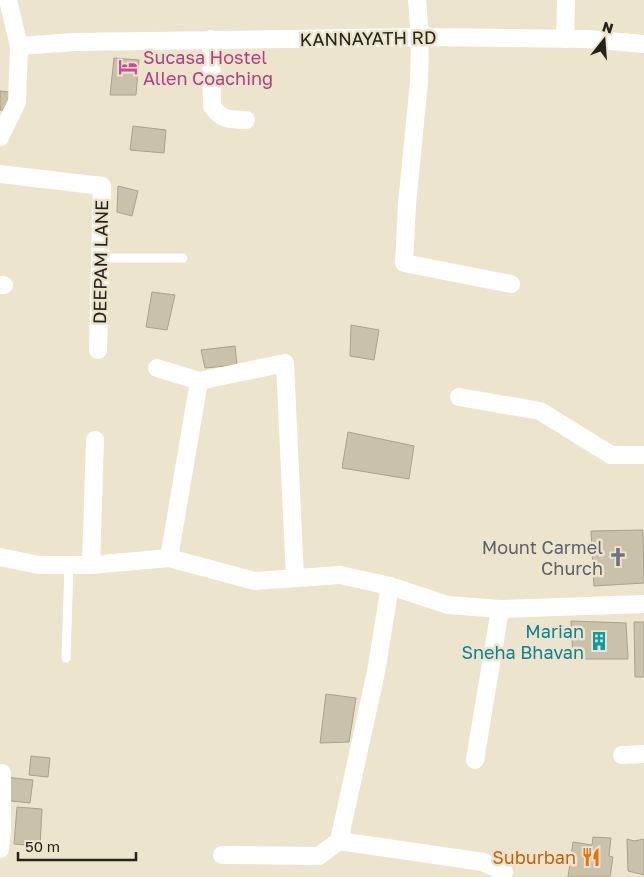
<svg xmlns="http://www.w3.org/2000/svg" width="644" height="877" font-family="'Golos Text',sans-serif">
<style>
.building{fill:#cac1ab;stroke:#a9a18b}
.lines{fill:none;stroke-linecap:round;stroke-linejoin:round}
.service{stroke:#fff;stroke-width:9}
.minor{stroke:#fff;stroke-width:18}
.labels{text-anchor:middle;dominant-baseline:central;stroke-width:5;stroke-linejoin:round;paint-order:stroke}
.street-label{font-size:18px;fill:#25221a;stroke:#ede4cd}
.hotel-label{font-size:18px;fill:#b23c85;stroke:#ede4cd;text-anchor:start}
.worship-label{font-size:18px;fill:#5b616d;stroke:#ede4cd;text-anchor:end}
.culture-label{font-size:18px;fill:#0d838f;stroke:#ede4cd;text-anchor:end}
.food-label{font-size:18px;fill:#c56008;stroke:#ede4cd;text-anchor:end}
</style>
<rect width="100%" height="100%" fill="#ede4cd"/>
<!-- building -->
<g class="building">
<path d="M 114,58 L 139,60 L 136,95 L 110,95 Z"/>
<path d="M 0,91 L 9,92 L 7,111 L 0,110 Z"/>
<path d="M 133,126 L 166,130 L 164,153 L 130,150 Z"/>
<path d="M 118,186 L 138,191 L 132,216 L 117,212 Z"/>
<path d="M 152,292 L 175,295 L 167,330 L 146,327 Z"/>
<path d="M 351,325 L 379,330 L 374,360 L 350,356 Z"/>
<path d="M 235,346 L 237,365 L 205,368 L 201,350 Z"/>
<path d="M 348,432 L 414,446 L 409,479 L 342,468 Z"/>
<path d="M 643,530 L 644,583 L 594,586 L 591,531 Z"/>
<path d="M 571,621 L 626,623 L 628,659 L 573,659 Z"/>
<path d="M 634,622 L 644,622 L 644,677 L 635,677 Z"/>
<path d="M 326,694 L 356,698 L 349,742 L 320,743 Z"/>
<path d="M 31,756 L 50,758 L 48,777 L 29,775 Z"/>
<path d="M 5,777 L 33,780 L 30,803 L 2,800 Z"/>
<path d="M 17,807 L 42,809 L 40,846 L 14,844 Z"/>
<path d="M 593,837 L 611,838 L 609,856 L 613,857 L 610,877 L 568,877 L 573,842 L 592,845 Z"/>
<path d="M 627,839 L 634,841 L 644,839 L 644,875 L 628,871 Z"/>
</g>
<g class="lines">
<!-- service -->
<g class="service">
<path d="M 101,258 L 183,258"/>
<path d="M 66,658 L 69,565"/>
</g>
<!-- minor -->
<g class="minor">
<path d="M 8,0 L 19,46 L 75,42 L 420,37 L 587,39 L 644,44"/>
<path d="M 417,0 L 420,37 L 419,82 L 407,204 L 404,263 L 511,284"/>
<path d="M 211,39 L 212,106 C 222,121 229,119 246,120"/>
<path d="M 565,39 L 566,0"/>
<path d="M 0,137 L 17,102 L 19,46"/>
<path d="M 0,174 L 102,186 L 98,350"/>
<path d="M 0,285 L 4,285"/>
<path d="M 157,368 L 199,381"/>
<path d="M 459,397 L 540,411 L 611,455 L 644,455"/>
<path d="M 0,557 L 39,565 L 91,565 L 169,558 L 255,581 L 340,575 L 390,586 L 448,605 L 500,609 L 644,604"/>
<path d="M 169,558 L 199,381 L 285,363 L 295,578"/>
<path d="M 91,565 L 95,440"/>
<path d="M 622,755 L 644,754"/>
<path d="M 475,760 L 500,609"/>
<path d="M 339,841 L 376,672 L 390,586"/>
<path d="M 0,849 L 2,829 L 2,773"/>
<path d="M 222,855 L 319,856 L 339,841 L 483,862 L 504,872"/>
</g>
</g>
<!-- icons -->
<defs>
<g id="hotel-bare" transform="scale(1.5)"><path d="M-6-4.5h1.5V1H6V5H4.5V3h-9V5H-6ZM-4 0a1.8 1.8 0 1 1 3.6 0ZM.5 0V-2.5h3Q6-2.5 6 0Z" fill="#d1479c" stroke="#ede4cd" stroke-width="2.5" paint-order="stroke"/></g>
<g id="church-bare" transform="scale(1.5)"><path d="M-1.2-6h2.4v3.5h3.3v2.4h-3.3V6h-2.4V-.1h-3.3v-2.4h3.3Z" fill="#6b7280" stroke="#ede4cd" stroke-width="2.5" paint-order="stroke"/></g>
<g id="building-bare" transform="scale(1.5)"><path d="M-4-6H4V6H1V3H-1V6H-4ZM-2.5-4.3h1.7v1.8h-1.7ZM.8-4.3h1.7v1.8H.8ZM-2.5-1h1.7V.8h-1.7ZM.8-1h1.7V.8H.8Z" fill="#0f9aa8" stroke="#ede4cd" stroke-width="2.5" paint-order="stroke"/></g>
<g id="restaurant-bare" transform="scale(1.5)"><path d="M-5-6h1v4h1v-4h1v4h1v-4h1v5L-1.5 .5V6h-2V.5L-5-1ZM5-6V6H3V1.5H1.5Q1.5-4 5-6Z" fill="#e8710a" stroke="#ede4cd" stroke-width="2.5" paint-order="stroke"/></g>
</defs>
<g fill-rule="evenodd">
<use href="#hotel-bare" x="128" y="67"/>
<use href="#church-bare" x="618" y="557"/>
<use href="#building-bare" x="599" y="641"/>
<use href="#restaurant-bare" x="591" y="857"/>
</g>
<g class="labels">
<!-- street labels -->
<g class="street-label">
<text transform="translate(368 38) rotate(-1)">KANNAYATH RD</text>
<text transform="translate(100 262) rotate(-89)">DEEPAM LANE</text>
</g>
<!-- hotel labels -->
<g class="hotel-label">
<text x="143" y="57">Sucasa Hostel<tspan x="143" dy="21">Allen Coaching</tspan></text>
</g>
<!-- worship labels -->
<g class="worship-label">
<text x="603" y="547">Mount Carmel<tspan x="603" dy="21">Church</tspan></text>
</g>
<!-- culture labels -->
<g class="culture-label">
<text x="584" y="631">Marian<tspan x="584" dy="21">Sneha Bhavan</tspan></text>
</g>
<!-- food labels -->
<g class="food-label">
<text x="576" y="857">Suburban</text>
</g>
</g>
<!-- north arrow -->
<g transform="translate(604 40) rotate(17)" stroke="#ede4cd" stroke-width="4" paint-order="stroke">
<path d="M0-4L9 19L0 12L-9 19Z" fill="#25221a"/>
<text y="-8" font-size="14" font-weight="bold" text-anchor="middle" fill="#25221a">N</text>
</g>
<!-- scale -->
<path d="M18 852v8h118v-8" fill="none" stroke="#25221a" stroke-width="2.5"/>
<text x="25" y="852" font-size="15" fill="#25221a" stroke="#ede4cd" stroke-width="4" paint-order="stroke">50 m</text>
</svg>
